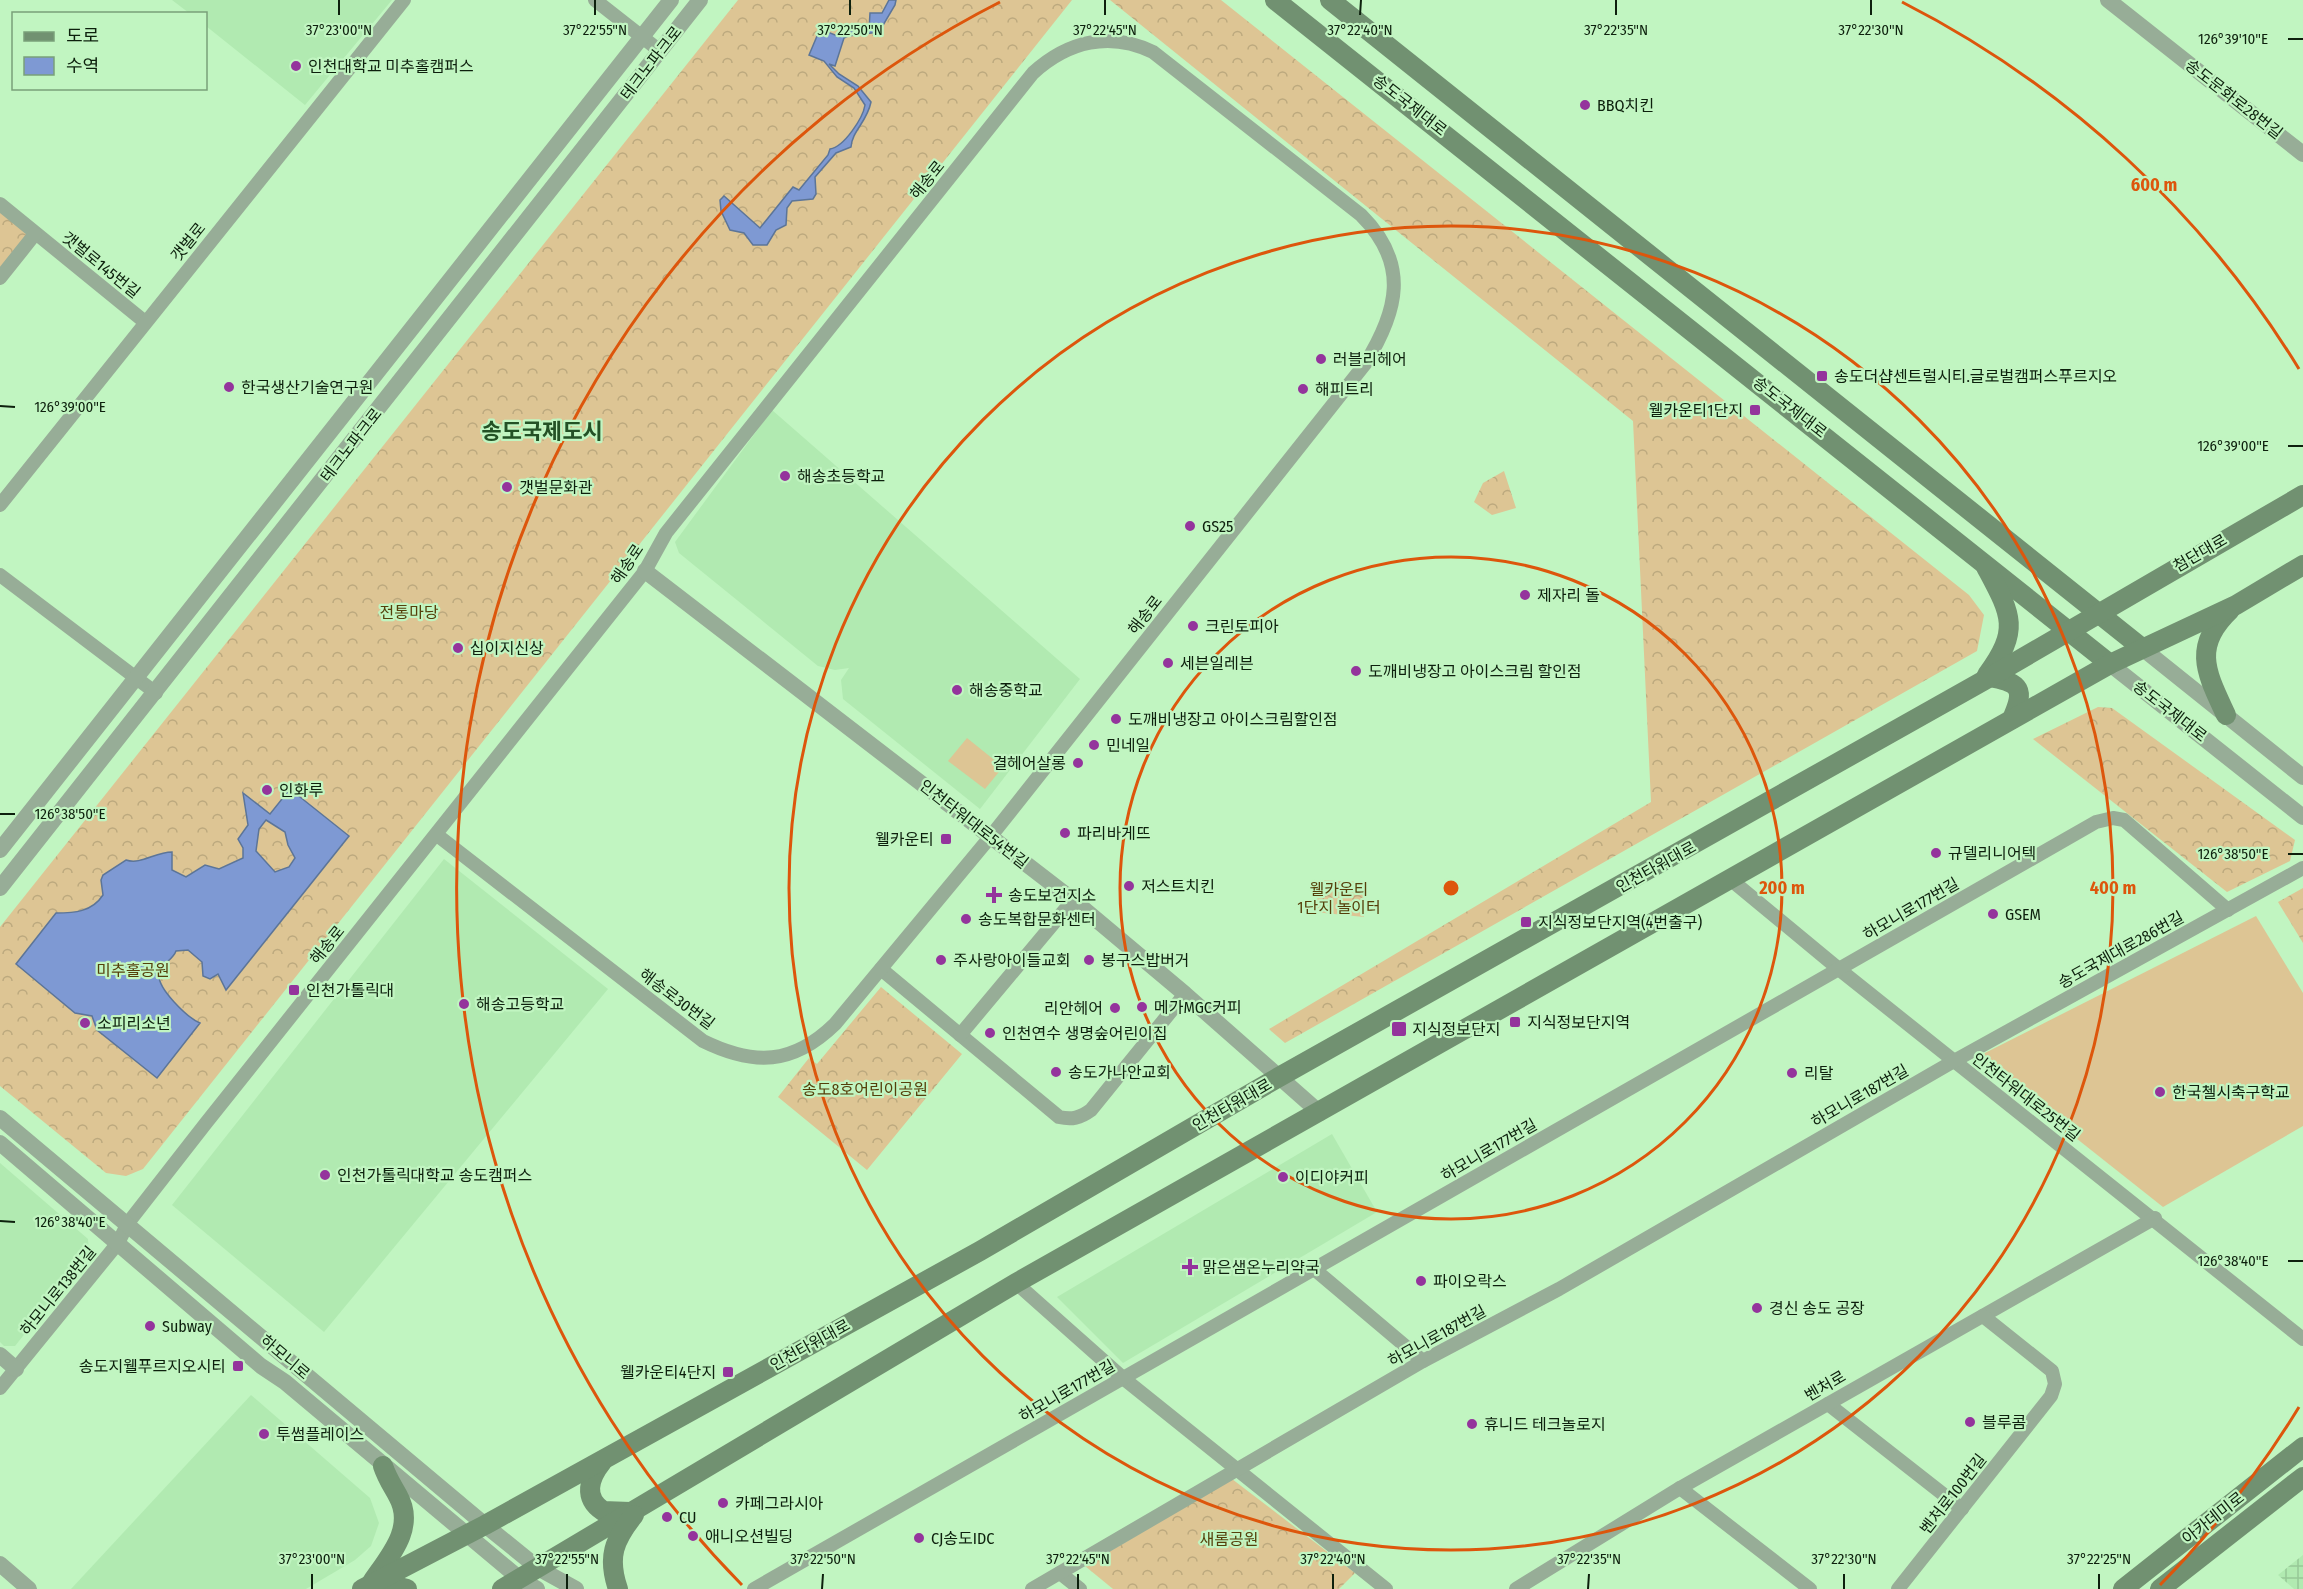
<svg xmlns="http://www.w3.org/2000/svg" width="2303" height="1589" font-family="'Fira Sans Condensed','Noto Sans KR',sans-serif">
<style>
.built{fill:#b1eab1}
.industrial{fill:url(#industrial-grid)}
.forest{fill:url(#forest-crowns)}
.pitch{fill:#ddc594}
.water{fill:#7e99d3;stroke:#5c7598;stroke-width:1.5;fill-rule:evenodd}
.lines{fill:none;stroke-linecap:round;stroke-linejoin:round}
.minor{stroke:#97ad97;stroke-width:14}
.tertiary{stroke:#97ad97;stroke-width:16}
.secondary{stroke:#719171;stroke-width:20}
.ticks{fill:none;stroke:#0d200d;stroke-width:2}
.ring{fill:none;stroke:#dd560c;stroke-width:3}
.poi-dot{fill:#94349c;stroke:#c1f5c1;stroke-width:2}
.labels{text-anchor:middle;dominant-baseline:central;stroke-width:4.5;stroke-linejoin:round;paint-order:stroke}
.street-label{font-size:16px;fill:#0d200d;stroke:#c1f5c1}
.poi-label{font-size:16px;fill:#0d200d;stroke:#c1f5c1;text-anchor:start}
.park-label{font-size:16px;fill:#553f0a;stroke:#c1f5c1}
.district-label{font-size:22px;font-weight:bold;fill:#235125;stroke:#c1f5c1}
.ticks-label{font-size:15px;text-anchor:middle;fill:#0d200d;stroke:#c1f5c1;stroke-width:4.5;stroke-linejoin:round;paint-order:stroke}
.centre{fill:#dd560c;stroke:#c1f5c1;stroke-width:3}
.ring-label{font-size:18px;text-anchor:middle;font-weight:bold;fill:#dd560c;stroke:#c1f5c1;stroke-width:4.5;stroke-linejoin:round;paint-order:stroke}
</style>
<defs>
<pattern id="industrial-grid" width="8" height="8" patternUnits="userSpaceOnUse" patternTransform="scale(1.5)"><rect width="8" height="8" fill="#b1eab1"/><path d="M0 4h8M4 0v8" fill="none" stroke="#97c897"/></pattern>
<pattern id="forest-crowns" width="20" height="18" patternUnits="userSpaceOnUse" patternTransform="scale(1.5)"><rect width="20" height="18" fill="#ddc594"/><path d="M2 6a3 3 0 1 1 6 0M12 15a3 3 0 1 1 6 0" fill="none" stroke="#bca97e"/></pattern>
</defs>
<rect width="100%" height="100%" fill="#c1f5c1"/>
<!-- built -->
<g class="built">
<path d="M 172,0 L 392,0 L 305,105 L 206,26 L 206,14 L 189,13 Z"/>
<path d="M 772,410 L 1080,679 L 980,809 L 843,699 L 841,680 L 849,668 L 835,670 L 818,666 L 679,553 L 675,542 Z"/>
<path d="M 444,859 L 608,989 L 324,1332 L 172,1205 Z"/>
<path d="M 1332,1134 L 1377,1212 L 1123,1363 L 1057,1297 Z"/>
<path d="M 0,1163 L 88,1239 L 89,1253 L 15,1346 L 4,1346 L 0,1342 Z"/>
<path d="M 251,1395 L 370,1498 L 379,1523 L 371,1546 L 355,1560 L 306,1589 L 71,1589 Z"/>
</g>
<!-- industrial -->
<path class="industrial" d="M 2303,1555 L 2303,1589 L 2294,1589 L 2278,1575 Z"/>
<!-- forest -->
<g class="forest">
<path d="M 738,0 L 1072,0 L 143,1169 L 126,1176 L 106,1173 L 0,1086 L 0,927 Z"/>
<path d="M 1110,0 L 1221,0 L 1969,595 L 1984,615 L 1977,651 L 1285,1043 L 1269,1029 L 1651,802 L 1633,421 Z"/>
<path d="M 0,206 L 35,234 L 0,278 Z"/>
<path d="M 1504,471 L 1516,508 L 1492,515 L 1474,502 L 1483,483 Z"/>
<path d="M 2098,707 L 2112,708 L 2295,840 L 2290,861 L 2227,892 L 2033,739 Z"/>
<path d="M 1316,880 L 1365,882 L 1364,917 L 1314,912 Z"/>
<path d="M 2303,888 L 2303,943 L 2278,902 Z"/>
<path d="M 881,987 L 962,1054 L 867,1170 L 778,1097 L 809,1058 L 817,1064 Z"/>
<path d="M 1232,1479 L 1355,1573 L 1339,1589 L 1113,1589 L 1085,1566 Z"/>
</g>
<!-- pitch -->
<g class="pitch">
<path d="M 967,738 L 1003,767 L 985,789 L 948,761 Z"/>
<path d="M 2256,916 L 2303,993 L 2303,1126 L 2163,1207 L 1975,1058 Z"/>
</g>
<!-- water -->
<g class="water">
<path d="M 889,0 L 896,0 L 895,5 L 879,32 L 848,36 L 844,38 L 835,66 L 829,64 L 839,74 L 858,86 L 871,102 C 867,122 852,131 851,147 L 836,153 L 815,177 L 816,194 L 813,199 L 792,201 L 787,208 L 786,225 L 776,230 L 767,245 L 753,245 L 744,233 L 730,230 L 721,211 L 720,200 L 724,196 L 760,228 L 793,187 L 799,190 L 828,155 L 830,149 C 844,147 863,118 865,105 L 854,88 L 837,77 L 824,61 L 809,55 L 820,29 L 840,37 L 849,31 L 869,30 L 870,13 L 882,13 Z"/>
<path d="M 290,789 L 349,836 L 226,990 L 218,974 L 210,979 L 203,976 L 202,962 L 188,950 L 176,951 C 173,960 162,963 159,973 C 156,988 188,1018 200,1023 L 157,1078 L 97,1030 L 92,1016 L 75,1013 L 16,964 L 56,913 C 74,913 92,912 103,895 L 101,880 L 103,875 L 126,860 C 141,865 155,852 172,852 L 172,870 L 186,877 L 205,865 L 219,869 L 243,858 L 243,848 L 238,839 L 248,825 L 243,793 L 270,814 ZM 266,820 L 285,832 L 288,845 L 295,858 L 289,867 L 275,872 L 256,851 L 259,829 Z"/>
</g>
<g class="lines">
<!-- minor -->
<g class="minor">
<path d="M 595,0 L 660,51"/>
<path d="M 0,204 L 145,322"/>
<path d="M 0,278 L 35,234"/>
<path d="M 0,505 L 404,0"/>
<path d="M 0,575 L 156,693"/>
<path d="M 1730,879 L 1840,970 L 2303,1339"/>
<path d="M 881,969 L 1059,1117 C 1072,1120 1080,1118 1091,1110 L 1185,994"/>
<path d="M 960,1035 L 1073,900"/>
<path d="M 1314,1269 L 1423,1361"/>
<path d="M 1016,1283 L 1123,1378 L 1386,1589"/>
<path d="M 0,1388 L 118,1243 L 128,1223 L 206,1123 L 645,571 L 666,533 L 1033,73 C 1068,41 1110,31 1153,52 L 1361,215 C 1410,264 1398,311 1365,364 L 991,836 L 835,1024 C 793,1065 754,1066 703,1041 L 437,835"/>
<path d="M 1828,1404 L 1962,1509"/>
<path d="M 1680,1488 L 1810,1589"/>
<path d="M 1060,1573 L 1080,1589"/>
<path d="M 754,1589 L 2096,822 L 2113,818 L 2124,820 L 2228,910"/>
<path d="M 1032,1589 L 1423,1361 L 1559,1289 L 1954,1061 L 2303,868"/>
<path d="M 1516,1589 L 1680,1488 L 2155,1218"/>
<path d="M 1898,1589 L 2051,1396 L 2055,1384 L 2052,1371 L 1983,1316"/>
</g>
<!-- tertiary -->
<g class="tertiary">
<path d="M 2108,0 L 2303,154"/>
<path d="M 645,571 L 1073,900 L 1185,994 L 1320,1113"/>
<path d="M 2142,648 L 2303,777"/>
<path d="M 2110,664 L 2303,817"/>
<path d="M 0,850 L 671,0"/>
<path d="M 0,888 L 700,0"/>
<path d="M 0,1118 L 485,1525 L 538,1568 L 576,1589"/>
<path d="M 0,1143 L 261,1366 L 285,1382 L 520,1579 L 537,1589"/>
<path d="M 0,1355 L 16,1369"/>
<path d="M 0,1564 L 29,1589"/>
</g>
<!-- secondary -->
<g class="secondary">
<path d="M 1275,0 L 2110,664"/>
<path d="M 1330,0 L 2142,648"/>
<path d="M 1986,567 C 2011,614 2021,629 1987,675"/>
<path d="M 1990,677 C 2021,683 2025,689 2012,719"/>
<path d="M 2226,715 C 2207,674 2191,647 2230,610"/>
<path d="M 602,1462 C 589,1478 583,1498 603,1511 L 630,1512"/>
<path d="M 372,1582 C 389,1557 416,1528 398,1496 C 392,1485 387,1478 383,1466"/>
<path d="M 372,1586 L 387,1584 L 407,1589"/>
<path d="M 362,1589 L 485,1525 L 980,1251 L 1279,1077 L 1983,681 L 2303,495"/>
<path d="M 502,1589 L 1016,1283 L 2110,664 L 2236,605 L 2303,565"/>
<path d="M 618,1589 C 607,1557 614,1540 634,1515"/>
<path d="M 2123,1589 L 2303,1447"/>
<path d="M 2160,1589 L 2303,1477"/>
</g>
</g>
<!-- ticks -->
<path class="ticks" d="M 339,15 L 339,0M 595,15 L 595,0M 850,15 L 850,0M 1105,15 L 1105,0M 1360,15 L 1361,0M 1616,15 L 1616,0M 1871,15 L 1871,0M 2288,39 L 2303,39M 0,406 L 15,407M 2288,446 L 2303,446M 0,814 L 15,814M 2288,854 L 2303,854M 0,1221 L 15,1222M 2288,1261 L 2303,1261M 312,1589 L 312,1574M 567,1589 L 567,1574M 822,1589 L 823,1574M 1078,1589 L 1078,1574M 1333,1589 L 1333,1574M 1588,1589 L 1589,1574M 1844,1589 L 1844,1574M 2099,1589 L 2099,1574"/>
<!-- distance rings -->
<g class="ring">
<circle cx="1451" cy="888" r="331"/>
<circle cx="1451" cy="888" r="662"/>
<path d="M2299 1407A994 994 0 0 1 2160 1585M742 1585A994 994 0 0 1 1000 2M1902 2A994 994 0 0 1 2299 369"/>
</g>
<!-- markers -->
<g class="poi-dot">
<circle cx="296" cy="66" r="6"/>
<circle cx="1585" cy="105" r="6"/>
<circle cx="1321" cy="359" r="6"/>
<rect x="1816" y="370" width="12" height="12" rx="3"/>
<circle cx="229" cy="387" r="6"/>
<circle cx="1303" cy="389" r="6"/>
<rect x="1749" y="404" width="12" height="12" rx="3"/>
<circle cx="785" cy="476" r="6"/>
<circle cx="507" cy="487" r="6"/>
<circle cx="1190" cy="526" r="6"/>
<circle cx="1525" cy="595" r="6"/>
<circle cx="1193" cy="626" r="6"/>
<circle cx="458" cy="648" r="6"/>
<circle cx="1168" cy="663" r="6"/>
<circle cx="1356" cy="671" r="6"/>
<circle cx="957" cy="690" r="6"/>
<circle cx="1116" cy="719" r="6"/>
<circle cx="1094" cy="745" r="6"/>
<circle cx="1078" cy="763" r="6"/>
<circle cx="267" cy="790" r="6"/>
<circle cx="1065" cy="833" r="6"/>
<rect x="940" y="833" width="12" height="12" rx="3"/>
<circle cx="1936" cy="853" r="6"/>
<circle cx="1129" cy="886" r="6"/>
<path d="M991 886h6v6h6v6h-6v6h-6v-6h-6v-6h6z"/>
<circle cx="1993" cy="914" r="6"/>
<circle cx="966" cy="919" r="6"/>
<rect x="1520" y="916" width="12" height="12" rx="3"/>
<circle cx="941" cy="960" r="6"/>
<circle cx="1089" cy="960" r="6"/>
<rect x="288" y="984" width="12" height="12" rx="3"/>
<circle cx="464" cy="1004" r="6"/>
<circle cx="1142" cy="1007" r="6"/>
<circle cx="1115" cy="1008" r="6"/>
<rect x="1509" y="1016" width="12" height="12" rx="3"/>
<circle cx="85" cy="1023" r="6"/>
<rect x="1391" y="1021" width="16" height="16" rx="3"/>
<circle cx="990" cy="1033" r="6"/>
<circle cx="1056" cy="1072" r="6"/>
<circle cx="1792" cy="1073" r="6"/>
<circle cx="2160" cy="1092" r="6"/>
<circle cx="325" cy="1175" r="6"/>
<circle cx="1283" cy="1177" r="6"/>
<path d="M1187 1258h6v6h6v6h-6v6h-6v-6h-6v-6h6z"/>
<circle cx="1421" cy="1281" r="6"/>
<circle cx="1757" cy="1308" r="6"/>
<circle cx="150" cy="1326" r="6"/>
<rect x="232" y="1360" width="12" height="12" rx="3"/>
<rect x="722" y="1366" width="12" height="12" rx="3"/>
<circle cx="1970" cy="1422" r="6"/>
<circle cx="1472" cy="1424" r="6"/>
<circle cx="264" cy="1434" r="6"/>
<circle cx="723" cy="1503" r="6"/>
<circle cx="667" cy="1517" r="6"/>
<circle cx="693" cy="1536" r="6"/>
<circle cx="919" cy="1538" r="6"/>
</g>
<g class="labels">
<!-- street labels -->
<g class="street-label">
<text transform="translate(651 63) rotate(-52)">테크노파크로</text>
<text transform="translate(2234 99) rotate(38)">송도문화로28번길</text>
<text transform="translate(1410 105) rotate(38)">송도국제대로</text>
<text transform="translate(927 180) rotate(-51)">해송로</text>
<text transform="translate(188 242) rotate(-51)">갯벌로</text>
<text transform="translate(101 265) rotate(39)">갯벌로145번길</text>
<text transform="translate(1790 407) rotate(38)">송도국제대로</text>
<text transform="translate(351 445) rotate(-52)">테크노파크로</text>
<text transform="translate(2200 553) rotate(-30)">첨단대로</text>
<text transform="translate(627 564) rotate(-56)">해송로</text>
<text transform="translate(1145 615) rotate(-52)">해송로</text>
<text transform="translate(2170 711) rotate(38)">송도국제대로</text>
<text transform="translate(974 824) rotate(38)">인천타워대로54번길</text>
<text transform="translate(1656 867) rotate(-29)">인천타워대로</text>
<text transform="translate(1911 909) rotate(-30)">하모니로177번길</text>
<text transform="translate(327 945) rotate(-51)">해송로</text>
<text transform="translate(2121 950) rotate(-29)">송도국제대로286번길</text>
<text transform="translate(677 999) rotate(37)">해송로30번길</text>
<text transform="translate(1860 1096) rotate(-30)">하모니로187번길</text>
<text transform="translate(2026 1097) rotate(38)">인천타워대로25번길</text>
<text transform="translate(1232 1105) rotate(-30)">인천타워대로</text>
<text transform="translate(1489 1150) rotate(-30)">하모니로177번길</text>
<text transform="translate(58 1291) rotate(-51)">하모니로138번길</text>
<text transform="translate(1437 1336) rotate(-29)">하모니로187번길</text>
<text transform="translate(810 1345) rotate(-29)">인천타워대로</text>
<text transform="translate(285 1357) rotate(40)">하모니로</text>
<text transform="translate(1825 1386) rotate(-30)">벤처로</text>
<text transform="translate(1067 1391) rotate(-30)">하모니로177번길</text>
<text transform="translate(1953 1494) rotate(-52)">벤처로100번길</text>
<text transform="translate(2213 1518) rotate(-38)">아카데미로</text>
</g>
<!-- poi labels -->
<g class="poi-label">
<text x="308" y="66">인천대학교 미추홀캠퍼스</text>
<text x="1597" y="105">BBQ치킨</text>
<text x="1333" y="359">러블리헤어</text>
<text x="1834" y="376">송도더샵센트럴시티.글로벌캠퍼스푸르지오</text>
<text x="241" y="387">한국생산기술연구원</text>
<text x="1315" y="389">해피트리</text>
<text x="1743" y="410" text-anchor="end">웰카운티1단지</text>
<text x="797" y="476">해송초등학교</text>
<text x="519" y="487">갯벌문화관</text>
<text x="1202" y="526">GS25</text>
<text x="1537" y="595">제자리 돌</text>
<text x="1205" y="626">크린토피아</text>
<text x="470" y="648">십이지신상</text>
<text x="1180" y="663">세븐일레븐</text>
<text x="1368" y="671">도깨비냉장고 아이스크림 할인점</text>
<text x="969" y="690">해송중학교</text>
<text x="1128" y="719">도깨비냉장고 아이스크림할인점</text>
<text x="1106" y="745">민네일</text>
<text x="1066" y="763" text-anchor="end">결헤어살롱</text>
<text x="279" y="790">인화루</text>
<text x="1077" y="833">파리바게뜨</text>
<text x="934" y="839" text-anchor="end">웰카운티</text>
<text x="1948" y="853">규델리니어텍</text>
<text x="1141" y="886">저스트치킨</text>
<text x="1008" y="895">송도보건지소</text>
<text x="2005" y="914">GSEM</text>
<text x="978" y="919">송도복합문화센터</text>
<text x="1538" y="922">지식정보단지역(4번출구)</text>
<text x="953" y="960">주사랑아이들교회</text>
<text x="1101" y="960">봉구스밥버거</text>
<text x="306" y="990">인천가톨릭대</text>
<text x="476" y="1004">해송고등학교</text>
<text x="1154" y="1007">메가MGC커피</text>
<text x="1103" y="1008" text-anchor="end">리안헤어</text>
<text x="1527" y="1022">지식정보단지역</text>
<text x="97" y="1023">소피리소년</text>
<text x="1412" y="1029">지식정보단지</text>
<text x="1002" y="1033">인천연수 생명숲어린이집</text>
<text x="1068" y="1072">송도가나안교회</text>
<text x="1804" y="1073">리탈</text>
<text x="2172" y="1092">한국첼시축구학교</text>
<text x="337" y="1175">인천가톨릭대학교 송도캠퍼스</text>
<text x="1295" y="1177">이디야커피</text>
<text x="1202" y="1267">맑은샘온누리약국</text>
<text x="1433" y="1281">파이오락스</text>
<text x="1769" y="1308">경신 송도 공장</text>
<text x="162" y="1326">Subway</text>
<text x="226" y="1366" text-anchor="end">송도지웰푸르지오시티</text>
<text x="716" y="1372" text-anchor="end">웰카운티4단지</text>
<text x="1982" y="1422">블루콤</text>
<text x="1484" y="1424">휴니드 테크놀로지</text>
<text x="276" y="1434">투썸플레이스</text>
<text x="735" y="1503">카페그라시아</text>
<text x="679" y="1517">CU</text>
<text x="705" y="1536">애니오션빌딩</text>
<text x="931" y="1538">CJ송도IDC</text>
</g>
<!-- park labels -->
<g class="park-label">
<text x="409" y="612">전통마당</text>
<text x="1339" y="889">웰카운티<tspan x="1339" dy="18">1단지 놀이터</tspan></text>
<text x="133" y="970">미추홀공원</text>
<text x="865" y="1089">송도8호어린이공원</text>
<text x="1229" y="1539">새롬공원</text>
</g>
<!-- district labels -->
<g class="district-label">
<text x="542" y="431">송도국제도시</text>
</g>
</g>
<g class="ticks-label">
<text x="339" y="35">37°23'00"N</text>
<text x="595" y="35">37°22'55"N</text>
<text x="850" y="35">37°22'50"N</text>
<text x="1105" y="35">37°22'45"N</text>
<text x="1360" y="35">37°22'40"N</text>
<text x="1616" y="35">37°22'35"N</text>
<text x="1871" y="35">37°22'30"N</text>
<text x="2233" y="44">126°39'10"E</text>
<text x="70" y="412">126°39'00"E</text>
<text x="2233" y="451">126°39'00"E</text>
<text x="70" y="819">126°38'50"E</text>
<text x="2233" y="859">126°38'50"E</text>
<text x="70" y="1227">126°38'40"E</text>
<text x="2233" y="1266">126°38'40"E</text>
<text x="312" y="1564">37°23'00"N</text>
<text x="567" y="1564">37°22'55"N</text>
<text x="823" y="1564">37°22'50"N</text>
<text x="1078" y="1564">37°22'45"N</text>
<text x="1333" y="1564">37°22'40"N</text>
<text x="1589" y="1564">37°22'35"N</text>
<text x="1844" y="1564">37°22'30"N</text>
<text x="2099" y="1564">37°22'25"N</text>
</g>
<circle cx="1451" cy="888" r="9" class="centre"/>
<g class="ring-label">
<text x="2154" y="191">600 m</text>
<text x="1782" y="894">200 m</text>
<text x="2113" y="894">400 m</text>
</g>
<!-- legend -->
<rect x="12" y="12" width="195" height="78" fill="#c1f5c1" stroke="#79a079" stroke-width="1.5"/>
<rect x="24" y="32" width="30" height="9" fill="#719171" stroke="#79a079" stroke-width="1.5"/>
<text x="66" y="42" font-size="18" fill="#0d200d">도로</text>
<rect x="24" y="57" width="30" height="18" fill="#7e99d3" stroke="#79a079" stroke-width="1.5"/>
<text x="66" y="72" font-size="18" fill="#0d200d">수역</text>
</svg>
